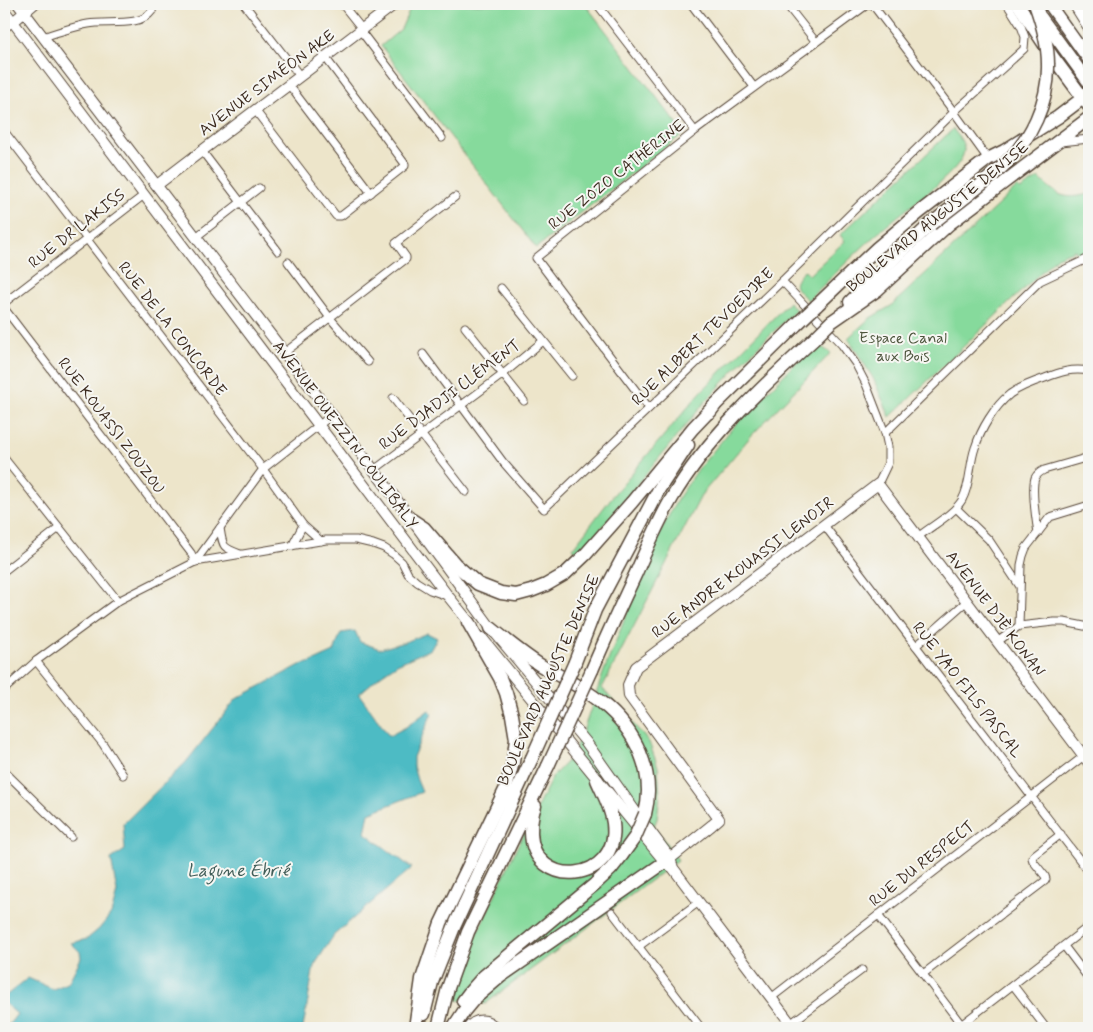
<svg xmlns="http://www.w3.org/2000/svg" width="1093" height="1032" font-family="Mynerve,sans-serif">
<style>
.green{fill:#86da9c;stroke:#60825d}
.water{fill:#4dbbc4;stroke:#447271}
.lines{fill:none;stroke-linecap:round;stroke-linejoin:round}
.street-casing{stroke:#564638;stroke-width:9}
.secondary-casing{stroke:#564638;stroke-width:12}
.primary-casing{stroke:#564638;stroke-width:14}
.highway-casing{stroke:#564638;stroke-width:15}
.street{stroke:#fff;stroke-width:7}
.secondary{stroke:#fff;stroke-width:10}
.primary{stroke:#fff;stroke-width:11}
.highway{stroke:#fff;stroke-width:12}
.primary-bridge-casing{stroke:#564638;stroke-width:14;stroke-linecap:butt}
.highway-bridge-casing{stroke:#564638;stroke-width:15;stroke-linecap:butt}
.primary-bridge{stroke:#fff;stroke-width:11}
.highway-bridge{stroke:#fff;stroke-width:12}
.labels{text-anchor:middle;dominant-baseline:central;stroke-width:4;stroke-linejoin:round;paint-order:stroke}
.street-label{font-size:16px;fill:#3b2a1e;stroke:#f6f6f2}
.park-label{font-size:16px;fill:#4e563e;stroke:#f6f6f2}
.water-label{font-size:18px;font-style:italic;fill:#415d58;stroke:#f6f6f2}
</style>
<rect width="100%" height="100%" fill="#f6f6f2"/>
<filter id="ink" filterUnits="userSpaceOnUse"><feTurbulence type="fractalNoise" baseFrequency=".02" numOctaves="2"/><feDisplacementMap in="SourceGraphic" scale="10" xChannelSelector="R" yChannelSelector="G"/><feConvolveMatrix kernelMatrix="1 2 1 2 8 2 1 2 1" color-interpolation-filters="sRGB"/></filter>
<filter id="wash" filterUnits="userSpaceOnUse"><feTurbulence type="fractalNoise" baseFrequency=".0096" numOctaves="4" result="noise"/><feDisplacementMap in="SourceGraphic" scale="20" xChannelSelector="R" yChannelSelector="G"/><feGaussianBlur stdDeviation="1.12" result="paint"/><feColorMatrix in="noise" values="0 0 0 0 0 0 0 0 0 0 0 0 0 0 0 0 0 1.4 0 .05"/><feComposite in="paint" operator="in"/></filter>
<g filter="url(#wash)">
<rect width="100%" height="100%" fill="#ede5ca"/>
<!-- green -->
<g class="green">
<path d="M 412,4 L 585,4 L 684,133 L 536,248 L 381,46 L 401,29 Z"/>
<path d="M 953,129 C 959,137 967,145 963,155 C 957,174 908,207 891,222 C 862,246 835,274 808,300 C 793,286 791,286 804,270 L 809,275 L 845,241 L 840,235 Z"/>
<path d="M 1039,178 C 1059,196 1062,200 1089,194 L 1089,248 L 1079,255 L 1075,250 L 1057,257 L 890,417 L 873,378 L 848,338 L 870,318 L 891,306 L 1017,187 L 1020,190 Z"/>
<path d="M 789,302 L 796,310 L 746,358 L 706,401 L 579,555 L 573,548 L 615,493 L 700,393 Z"/>
<path d="M 815,343 L 831,353 L 751,436 L 702,494 L 602,688 L 649,742 L 658,767 L 660,795 L 657,819 L 654,826 L 678,860 L 485,1004 L 452,999 L 455,987 L 477,934 L 517,847 L 553,776 L 571,757 L 583,731 L 604,671 L 656,540 L 677,500 L 699,468 L 735,425 Z"/>
</g>
<!-- water -->
<path class="water" d="M 355,631 L 360,642 L 380,649 L 408,641 L 427,633 L 437,638 L 431,649 L 397,664 L 381,675 L 359,694 L 389,736 L 406,727 L 429,710 L 432,713 L 413,757 L 413,766 L 417,780 L 422,792 L 369,813 L 365,833 L 412,868 L 334,935 L 314,966 L 303,1028 L 6,1028 L 17,1014 L 4,1003 L 4,997 L 28,978 L 53,989 L 68,983 L 81,958 L 80,952 L 71,943 L 87,939 L 99,929 L 111,914 L 117,892 L 111,859 L 125,850 L 123,824 L 186,762 L 236,699 L 300,665 L 312,662 L 334,652 L 341,633 Z"/>
</g>
<g filter="url(#ink)">
<g class="lines">
<!-- street casing -->
<g class="street-casing">
<g id="street">
<path d="M 244,4 L 300,76"/>
<path d="M 342,4 L 362,29"/>
<path d="M 597,4 L 695,131"/>
<path d="M 691,4 L 754,87"/>
<path d="M 786,4 L 816,42"/>
<path d="M 872,4 L 954,112 L 988,159"/>
<path d="M 1077,9 L 1087,4"/>
<path d="M 4,29 L 13,22"/>
<path d="M 360,30 L 442,138"/>
<path d="M 43,37 C 58,32 73,27 88,24 C 106,20 140,28 152,11 C 153,9 153,6 154,4"/>
<path d="M 289,85 L 371,193"/>
<path d="M 255,110 L 336,216 L 341,216 L 405,166 L 405,164 L 325,57"/>
<path d="M 4,131 L 263,469 L 303,525 L 321,541"/>
<path d="M 1061,142 L 1089,139"/>
<path d="M 202,151 L 278,251"/>
<path d="M 196,237 L 259,188"/>
<path d="M 288,262 L 330,318 L 368,362"/>
<path d="M 782,281 L 842,345 L 855,363 L 866,384 L 885,433 L 888,447 L 888,463 L 878,484"/>
<path d="M 501,288 L 572,376"/>
<path d="M 4,303 L 144,195"/>
<path d="M 4,308 L 191,553 L 195,562"/>
<path d="M 465,327 L 524,401"/>
<path d="M 284,353 L 406,259 L 406,257 L 396,243 L 455,197"/>
<path d="M 423,354 L 503,462 L 544,509 L 782,281 L 954,112 L 1024,49 L 1025,37 L 1021,26 L 1007,4"/>
<path d="M 393,398 L 466,492"/>
<path d="M 649,408 L 536,258 L 695,131 L 868,4"/>
<path d="M 885,433 L 1040,281 L 1089,258"/>
<path d="M 4,458 L 118,601"/>
<path d="M 1086,458 L 1089,468"/>
<path d="M 374,470 L 502,375 L 543,341"/>
<path d="M 956,508 L 989,540 L 1019,585"/>
<path d="M 824,525 L 916,646 L 1089,872"/>
<path d="M 220,528 C 223,547 222,547 240,554"/>
<path d="M 1038,533 C 1036,520 1031,490 1035,478 C 1037,474 1040,472 1044,470 L 1089,457"/>
<path d="M 918,537 C 931,526 953,515 962,500 C 971,484 969,465 975,448 C 981,429 994,407 1010,394 C 1020,387 1033,382 1045,378 C 1060,372 1072,368 1089,371"/>
<path d="M 292,546 L 303,525"/>
<path d="M 195,562 L 263,469 L 332,415"/>
<path d="M 4,571 L 59,528"/>
<path d="M 1019,626 L 1021,565 L 1023,556 L 1026,548 L 1050,517 L 1089,505"/>
<path d="M 997,642 L 1019,626 L 1054,622 L 1064,622 L 1089,627"/>
<path d="M 916,646 L 967,601"/>
<path d="M 36,661 L 103,744 L 123,775"/>
<path d="M 4,690 L 36,661 L 118,601 L 195,562 L 326,540 L 356,540 L 373,544 L 384,548 L 393,554 L 402,562 L 408,574 L 417,582 L 430,590 L 447,596"/>
<path d="M 4,771 L 71,837"/>
<path d="M 612,912 L 701,1028"/>
<path d="M 878,915 L 964,1028"/>
<path d="M 1064,946 L 1089,979"/>
<path d="M 638,947 L 699,902"/>
<path d="M 923,974 L 1045,881 L 1046,879 L 1045,876 L 1033,861 L 1032,858 L 1034,855 L 1061,834"/>
<path d="M 1013,985 L 1046,1028"/>
<path d="M 771,998 L 1089,752"/>
<path d="M 790,1024 L 862,970"/>
<path d="M 466,1028 C 475,1016 489,1016 497,1028"/>
<path d="M 957,1028 L 1089,926"/>
</g>
</g>
<!-- secondary casing -->
<g class="secondary-casing">
<g id="secondary">
<path d="M 18,4 L 412,520 L 491,628 L 586,742 L 635,811 L 670,858 L 673,868 L 794,1028"/>
<path d="M 1074,4 L 1089,28"/>
<path d="M 4,10 L 448,596 L 473,627"/>
<path d="M 13,22 L 34,4"/>
<path d="M 157,185 L 395,4"/>
<path d="M 482,638 L 665,862 L 670,866"/>
<path d="M 666,862 L 712,825 L 719,819 L 629,696 L 628,685 L 636,667 L 878,484 L 1089,763"/>
</g>
</g>
<!-- primary casing -->
<g class="primary-casing">
<path id="primary" d="M 1049,4 L 1089,60"/>
</g>
<!-- highway casing -->
<g class="highway-casing">
<g id="highway">
<path d="M 1018,4 L 1052,56 L 1089,106"/>
<path d="M 850,302 L 886,266 L 931,224"/>
<path d="M 816,306 L 877,248 L 921,211 L 988,159 L 1004,151 L 1058,117 L 1083,98"/>
<path d="M 831,322 L 877,290 L 949,224 L 1089,118"/>
<path d="M 710,412 L 715,405 L 796,325"/>
<path d="M 412,520 L 424,528 L 455,564 L 478,584 L 501,593 L 516,595 L 531,591 L 546,585 L 565,574 L 585,555 L 632,502 L 693,428 L 715,405"/>
<path d="M 491,628 C 507,641 523,654 540,665 C 561,677 583,687 602,703 C 635,729 656,772 645,814"/>
<path d="M 575,662 L 595,610 L 659,489 L 688,445"/>
<path d="M 592,670 C 606,637 621,605 636,573 C 647,548 658,522 672,498 C 708,437 762,387 813,340"/>
<path d="M 535,806 C 532,814 531,823 531,832 C 532,892 621,883 613,823 C 611,807 603,794 597,780"/>
<path d="M 463,1001 L 469,993 L 484,976 L 595,884 L 611,869 L 622,855"/>
<path d="M 424,1014 L 432,982 L 454,927 L 532,758"/>
<path d="M 415,1028 L 422,979 L 441,923 L 506,788 L 513,762 L 516,739 L 512,715 L 506,693 L 500,678 L 468,622"/>
<path d="M 438,1028 L 448,988 L 468,932 L 548,766"/>
<path d="M 453,1028 L 464,1011 L 474,999 L 501,976 L 665,862"/>
</g>
</g>
<!-- street -->
<use href="#street" class="street"/>
<!-- secondary -->
<use href="#secondary" class="secondary"/>
<!-- primary -->
<use href="#primary" class="primary"/>
<!-- highway -->
<use href="#highway" class="highway"/>
<!-- primary-bridge casing -->
<g class="primary-bridge-casing">
<path id="primary-bridge" d="M 1041,17 L 1089,83"/>
</g>
<!-- highway-bridge casing -->
<g class="highway-bridge-casing">
<g id="highway-bridge">
<path d="M 931,224 C 955,205 980,187 1003,166 C 1031,140 1049,102 1048,64 C 1048,43 1042,23 1035,4"/>
<path d="M 796,325 L 816,306"/>
<path d="M 813,340 L 831,322"/>
<path d="M 532,758 L 575,662"/>
<path d="M 548,766 L 592,670"/>
<path d="M 622,855 L 635,837 L 645,814"/>
</g>
</g>
<!-- primary-bridge -->
<use href="#primary-bridge" class="primary-bridge"/>
<!-- highway-bridge -->
<use href="#highway-bridge" class="highway-bridge"/>
</g>
</g>
<g class="labels">
<!-- street labels -->
<g class="street-label">
<text transform="translate(267 83) rotate(-37)">AVENUE SIMÉON AKE</text>
<text transform="translate(617 175) rotate(-38)">RUE ZOZO CATHÉRINE</text>
<text transform="translate(938 217) rotate(-39)">BOULEVARD AUGUSTE DENISE</text>
<text transform="translate(77 229) rotate(-38)">RUE DR LAKISS</text>
<text transform="translate(172 329) rotate(52)">RUE DE LA CONCORDE</text>
<text transform="translate(703 337) rotate(-44)">RUE ALBERT TEVOEDJRE</text>
<text transform="translate(450 395) rotate(-37)">RUE DJADJI CLÉMENT</text>
<text transform="translate(111 426) rotate(53)">RUE KOUASSI ZOUZOU</text>
<text transform="translate(345 435) rotate(53)">AVENUE OUEZZIN COULIBALY</text>
<text transform="translate(743 568) rotate(-37)">RUE ANDRE KOUASSI LENOIR</text>
<text transform="translate(995 614) rotate(53)">AVENUE DJÈ KONAN</text>
<text transform="translate(549 680) rotate(-66)">BOULEVARD AUGUSTE DENISE</text>
<text transform="translate(967 690) rotate(52)">RUE YAO FILS PASCAL</text>
<text transform="translate(922 864) rotate(-38)">RUE DU RESPECT</text>
</g>
<!-- park labels -->
<g class="park-label">
<text x="903" y="338">Espace Canal<tspan x="903" dy="18">aux Bois</tspan></text>
</g>
<!-- water labels -->
<g class="water-label">
<text x="238" y="871">Lagune Ébrié</text>
</g>
</g>
<!-- margin -->
<rect width="1093" height="1032" fill="none" stroke="#f6f6f2" stroke-width="20"/>
</svg>
